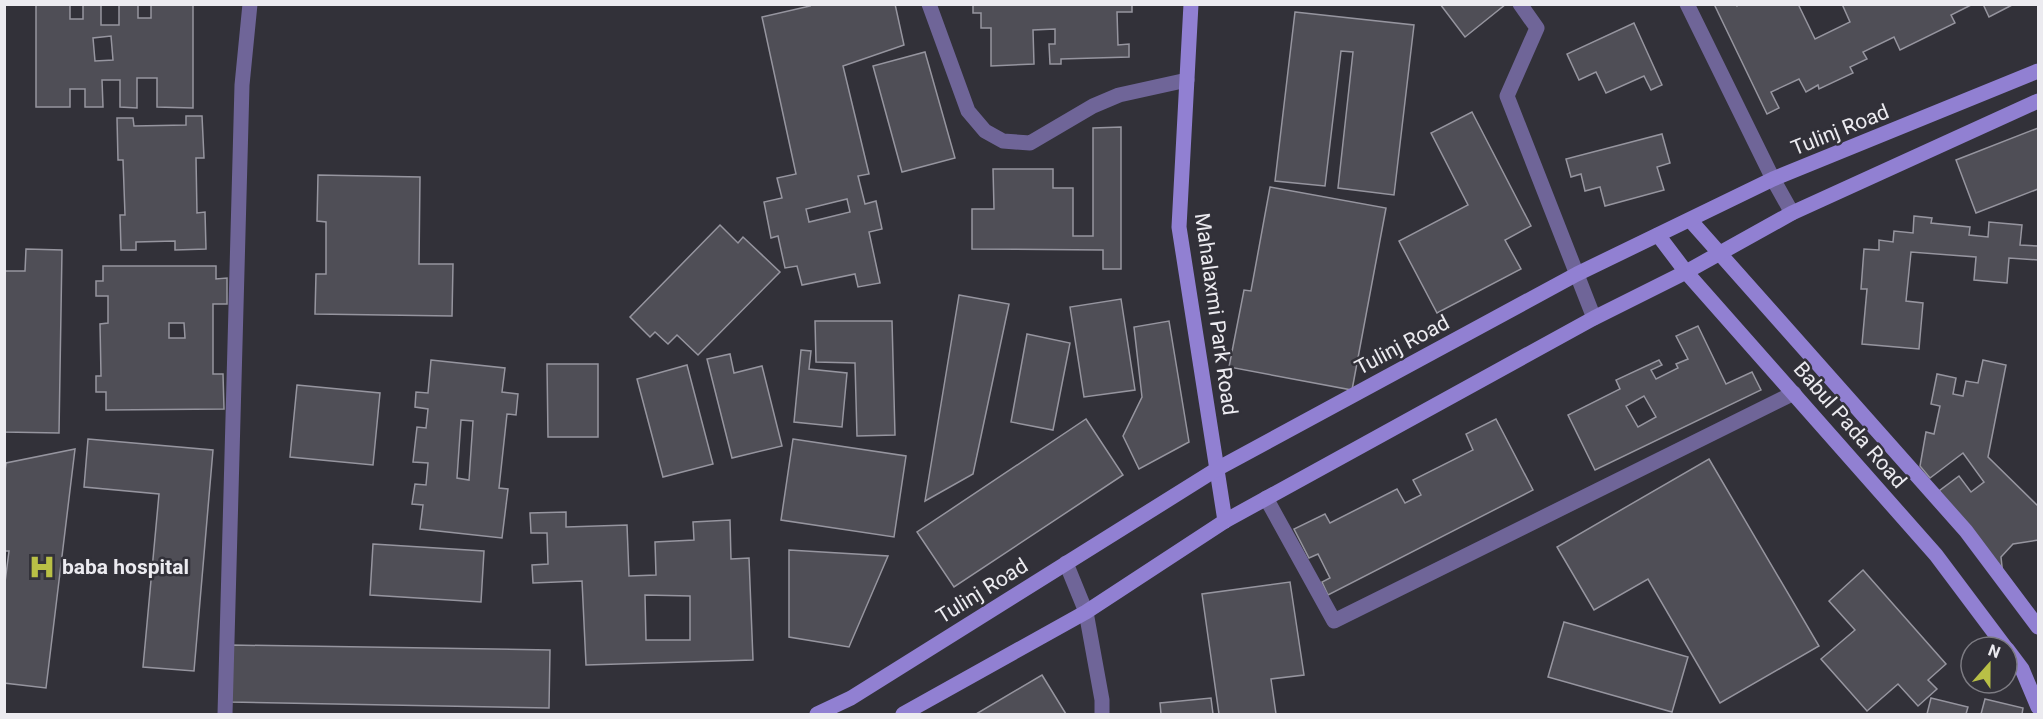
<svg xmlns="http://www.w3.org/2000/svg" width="2043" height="719" font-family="Roboto,sans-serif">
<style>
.building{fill:#4f4e56;stroke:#96959f;stroke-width:1.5;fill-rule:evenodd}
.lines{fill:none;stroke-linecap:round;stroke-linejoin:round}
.lane{stroke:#6f6598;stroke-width:15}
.street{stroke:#6f6598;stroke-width:15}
.secondary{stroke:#9180d2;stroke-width:15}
.labels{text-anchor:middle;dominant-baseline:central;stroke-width:5;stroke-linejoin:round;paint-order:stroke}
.street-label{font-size:21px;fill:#ecebf0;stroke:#323139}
.poi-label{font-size:21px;font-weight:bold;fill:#ecebf0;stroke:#323139;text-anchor:start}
</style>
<rect width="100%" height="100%" fill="#323139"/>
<!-- building -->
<g class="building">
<path d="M 36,4 L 70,4 L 70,19 L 83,19 L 83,4 L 101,4 L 101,25 L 119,25 L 119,4 L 138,4 L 138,18 L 151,18 L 151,4 L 193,4 L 193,108 L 157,107 L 157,78 L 137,78 L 137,108 L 120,107 L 120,80 L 102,80 L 103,107 L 85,107 L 85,89 L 70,89 L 70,107 L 36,107 ZM 111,36 L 113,60 L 95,61 L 93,38 Z"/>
<path d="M 809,4 L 895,4 L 904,45 L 843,66 L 869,174 L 858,176 L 865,204 L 876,201 L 882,229 L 869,232 L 880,283 L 858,287 L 855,274 L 802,285 L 797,266 L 785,268 L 778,236 L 771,238 L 764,202 L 782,198 L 777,178 L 796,174 L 762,17 L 810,6 ZM 847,199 L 850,212 L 809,222 L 806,209 Z"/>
<path d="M 973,4 L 1132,4 L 1132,12 L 1117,12 L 1118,45 L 1129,44 L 1129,57 L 1061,59 L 1061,64 L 1050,64 L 1049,44 L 1055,44 L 1055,29 L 1033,30 L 1034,64 L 991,66 L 991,28 L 981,28 L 981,13 L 973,13 Z"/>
<path d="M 1440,4 L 1506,4 L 1465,37 Z"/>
<path d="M 1714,4 L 1736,4 L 1737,6 L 1740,4 L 1798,4 L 1815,39 L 1850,22 L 1842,4 L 1973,4 L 1951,15 L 1955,23 L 1900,50 L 1894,37 L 1863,52 L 1867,59 L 1850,67 L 1853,73 L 1819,89 L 1818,85 L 1806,92 L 1799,79 L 1771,92 L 1779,108 L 1767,114 Z"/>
<path d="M 1983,4 L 2014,4 L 1989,17 Z"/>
<path d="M 1295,12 L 1414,25 L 1394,195 L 1338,188 L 1353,52 L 1341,51 L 1325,186 L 1275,181 Z"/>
<path d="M 1634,23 L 1662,85 L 1651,90 L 1644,76 L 1606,93 L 1596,72 L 1579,80 L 1567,54 Z"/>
<path d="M 925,52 L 955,158 L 902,172 L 873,66 Z"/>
<path d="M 1472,112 L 1531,226 L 1505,240 L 1521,269 L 1437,313 L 1399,241 L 1468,205 L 1431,133 Z"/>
<path d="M 186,116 L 202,116 L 204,158 L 196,158 L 197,213 L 205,212 L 206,249 L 175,250 L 175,241 L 136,242 L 136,250 L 121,250 L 120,215 L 125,215 L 123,160 L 118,160 L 117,118 L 133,118 L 134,126 L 186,125 Z"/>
<path d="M 1121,127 L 1121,269 L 1103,269 L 1103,250 L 972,249 L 972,209 L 994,209 L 993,169 L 1053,169 L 1053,188 L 1073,188 L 1073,236 L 1093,236 L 1093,128 Z"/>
<path d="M 2038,128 L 2038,189 L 1976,213 L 1956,160 Z"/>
<path d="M 1662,134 L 1670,163 L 1657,167 L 1664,190 L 1605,206 L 1600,187 L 1585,191 L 1581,174 L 1571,177 L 1566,159 Z"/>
<path d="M 318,175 L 420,177 L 419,264 L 453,264 L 452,316 L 315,314 L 316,274 L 326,274 L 326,222 L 317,221 Z"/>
<path d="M 1270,187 L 1386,208 L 1352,390 L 1229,367 L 1244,290 L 1251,291 Z"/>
<path d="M 1914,216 L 1932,218 L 1931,223 L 1970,227 L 1969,235 L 1988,237 L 1989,222 L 2022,225 L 2020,245 L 2038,246 L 2038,260 L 2009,258 L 2007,283 L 1974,280 L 1976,257 L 1911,252 L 1906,301 L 1923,303 L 1919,349 L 1862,344 L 1867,289 L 1861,289 L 1864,249 L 1879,250 L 1879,240 L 1893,242 L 1894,231 L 1913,233 Z"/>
<path d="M 720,225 L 738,243 L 743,237 L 780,272 L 698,355 L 677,335 L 668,344 L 655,332 L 650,337 L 630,317 Z"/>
<path d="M 26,249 L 62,250 L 59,433 L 4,432 L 4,271 L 25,271 Z"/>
<path d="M 103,266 L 216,266 L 216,279 L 227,278 L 227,304 L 213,304 L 213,374 L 223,374 L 224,409 L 106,410 L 106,392 L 96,392 L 96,376 L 101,376 L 100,324 L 108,323 L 108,296 L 96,296 L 96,281 L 103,281 ZM 169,323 L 184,323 L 185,338 L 169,338 Z"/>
<path d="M 959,295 L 1009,304 L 973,474 L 925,501 Z"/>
<path d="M 1121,299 L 1135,390 L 1084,397 L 1070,307 Z"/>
<path d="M 815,321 L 892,321 L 895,435 L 857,436 L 855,363 L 816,362 Z"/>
<path d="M 1169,321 L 1189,442 L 1139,469 L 1123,436 L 1142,397 L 1134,327 Z"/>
<path d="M 1698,326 L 1726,384 L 1752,372 L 1761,390 L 1595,470 L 1568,415 L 1620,389 L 1616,380 L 1659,360 L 1662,365 L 1651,370 L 1656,379 L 1678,368 L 1676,364 L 1688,359 L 1676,336 ZM 1644,396 L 1656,417 L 1638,427 L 1626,406 Z"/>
<path d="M 1027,334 L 1070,343 L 1053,430 L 1011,422 Z"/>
<path d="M 801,350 L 811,351 L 809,369 L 847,373 L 842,427 L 794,422 Z"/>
<path d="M 730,354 L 734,373 L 762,366 L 782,446 L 732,458 L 707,359 Z"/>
<path d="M 431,360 L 505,368 L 502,392 L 518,394 L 516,415 L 507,414 L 499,488 L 508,489 L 502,538 L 420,529 L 423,505 L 412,504 L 415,484 L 426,485 L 428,463 L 413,462 L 417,427 L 426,428 L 428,409 L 415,407 L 416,392 L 428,393 ZM 461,420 L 473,421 L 469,480 L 457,478 Z"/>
<path d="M 1983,360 L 2006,365 L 1988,457 L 2038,506 L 2038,540 L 2013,544 L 2001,557 L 2003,576 L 1939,491 L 1959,476 L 1971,492 L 1984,482 L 1963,453 L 1930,478 L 1920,466 L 1926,432 L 1934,434 L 1940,406 L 1931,404 L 1937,374 L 1956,378 L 1953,394 L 1963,396 L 1966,381 L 1978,383 Z"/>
<path d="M 547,364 L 598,364 L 598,437 L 548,437 Z"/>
<path d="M 687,365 L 713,464 L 663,477 L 637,379 Z"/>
<path d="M 297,385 L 380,393 L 373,465 L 290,457 Z"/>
<path d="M 1086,419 L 1123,475 L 954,587 L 917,532 Z"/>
<path d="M 1496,419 L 1533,490 L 1328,595 L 1322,582 L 1330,578 L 1318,554 L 1309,558 L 1294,529 L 1325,514 L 1330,523 L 1397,489 L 1405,503 L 1421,495 L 1413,480 L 1473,450 L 1466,434 Z"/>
<path d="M 88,439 L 213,450 L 194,671 L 143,667 L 159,494 L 84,487 Z"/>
<path d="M 793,439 L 906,456 L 894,537 L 781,520 Z"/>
<path d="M 75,449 L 46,688 L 4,683 L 4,590 L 9,551 L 4,551 L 4,479 L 6,463 Z"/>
<path d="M 1709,459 L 1819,646 L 1720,703 L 1648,579 L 1594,610 L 1557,547 Z"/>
<path d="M 566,512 L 566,527 L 627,525 L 629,576 L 656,575 L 655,542 L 694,540 L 693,522 L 730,520 L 731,559 L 749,558 L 753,660 L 586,665 L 582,581 L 533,583 L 532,565 L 548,564 L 547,533 L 531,533 L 530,513 ZM 645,595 L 690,596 L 690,640 L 646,640 Z"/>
<path d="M 373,544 L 484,551 L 481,602 L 370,595 Z"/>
<path d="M 789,550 L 888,556 L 849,647 L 789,637 Z"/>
<path d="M 1863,570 L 1946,664 L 1928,680 L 1937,689 L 1918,706 L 1898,684 L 1867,711 L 1821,659 L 1855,630 L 1829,601 Z"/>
<path d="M 1290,582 L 1304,675 L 1271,679 L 1276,714 L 1219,714 L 1202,594 Z"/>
<path d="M 1564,622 L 1688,657 L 1672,712 L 1548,677 Z"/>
<path d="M 231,645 L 550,650 L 549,708 L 230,702 Z"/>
<path d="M 1042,675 L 1066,714 L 976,714 Z"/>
<path d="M 1211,698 L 1213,714 L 1161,714 L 1160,703 Z"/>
<path d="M 1931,698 L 1968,707 L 1966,714 L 1927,714 Z"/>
<path d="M 1985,699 L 2023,708 L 2022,714 L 1981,714 Z"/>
</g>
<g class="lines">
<!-- lane -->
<path class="lane" d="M 1266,498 L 1334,621 L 1794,393"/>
<!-- street -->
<g class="street">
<path d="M 929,4 L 968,111 L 985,131 L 1003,141 L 1030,143 L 1093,106 L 1119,95 L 1187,80"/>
<path d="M 1520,4 L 1537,28 L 1507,96 L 1594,318"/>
<path d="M 1687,4 L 1773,179 L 1792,213"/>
<path d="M 1066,563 L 1086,612 L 1102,700 L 1102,714"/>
<path d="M 225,714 L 242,85 L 250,4"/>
</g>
<!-- secondary -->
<g class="secondary">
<path d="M 1191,4 L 1179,227 L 1225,521"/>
<path d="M 1690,220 L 1966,531 L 2038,627"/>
<path d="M 1658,235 L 1686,272 L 1936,555 L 2005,647"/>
<path d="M 2007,649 L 2022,669 L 2038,707"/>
<path d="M 817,714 L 851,698 L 1217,469 L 1577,274 L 1773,179 L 2038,71"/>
<path d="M 903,714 L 1086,612 L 1225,521 L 1594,318 L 1686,272 L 1792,213 L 2038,101"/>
</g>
</g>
<!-- icons -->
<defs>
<g id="hospital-bare" transform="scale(2.07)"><path d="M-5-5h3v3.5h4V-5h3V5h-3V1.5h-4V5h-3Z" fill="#b9c046" stroke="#323139" stroke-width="2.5" paint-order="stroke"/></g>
</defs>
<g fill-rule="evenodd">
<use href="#hospital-bare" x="42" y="567"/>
</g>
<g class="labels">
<!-- street labels -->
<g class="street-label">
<text transform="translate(1840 130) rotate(-22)">Tulinj Road</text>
<text transform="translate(1216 314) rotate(82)">Mahalaxmi Park Road</text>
<text transform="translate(1402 345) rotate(-28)">Tulinj Road</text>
<text transform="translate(1850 425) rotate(49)">Babul Pada Road</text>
<text transform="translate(982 591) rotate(-32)">Tulinj Road</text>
</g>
<!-- poi labels -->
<g class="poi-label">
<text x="62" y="567">baba hospital</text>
</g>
</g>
<!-- border -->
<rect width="2043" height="719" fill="none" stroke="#ecebf0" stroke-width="12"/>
<!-- north arrow -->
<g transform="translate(1989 665) rotate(21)"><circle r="28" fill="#323139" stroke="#7c7b82" stroke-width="1.5"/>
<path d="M0-4.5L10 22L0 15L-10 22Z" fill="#b9c046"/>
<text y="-9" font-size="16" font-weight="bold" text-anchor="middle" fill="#ecebf0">N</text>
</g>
</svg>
